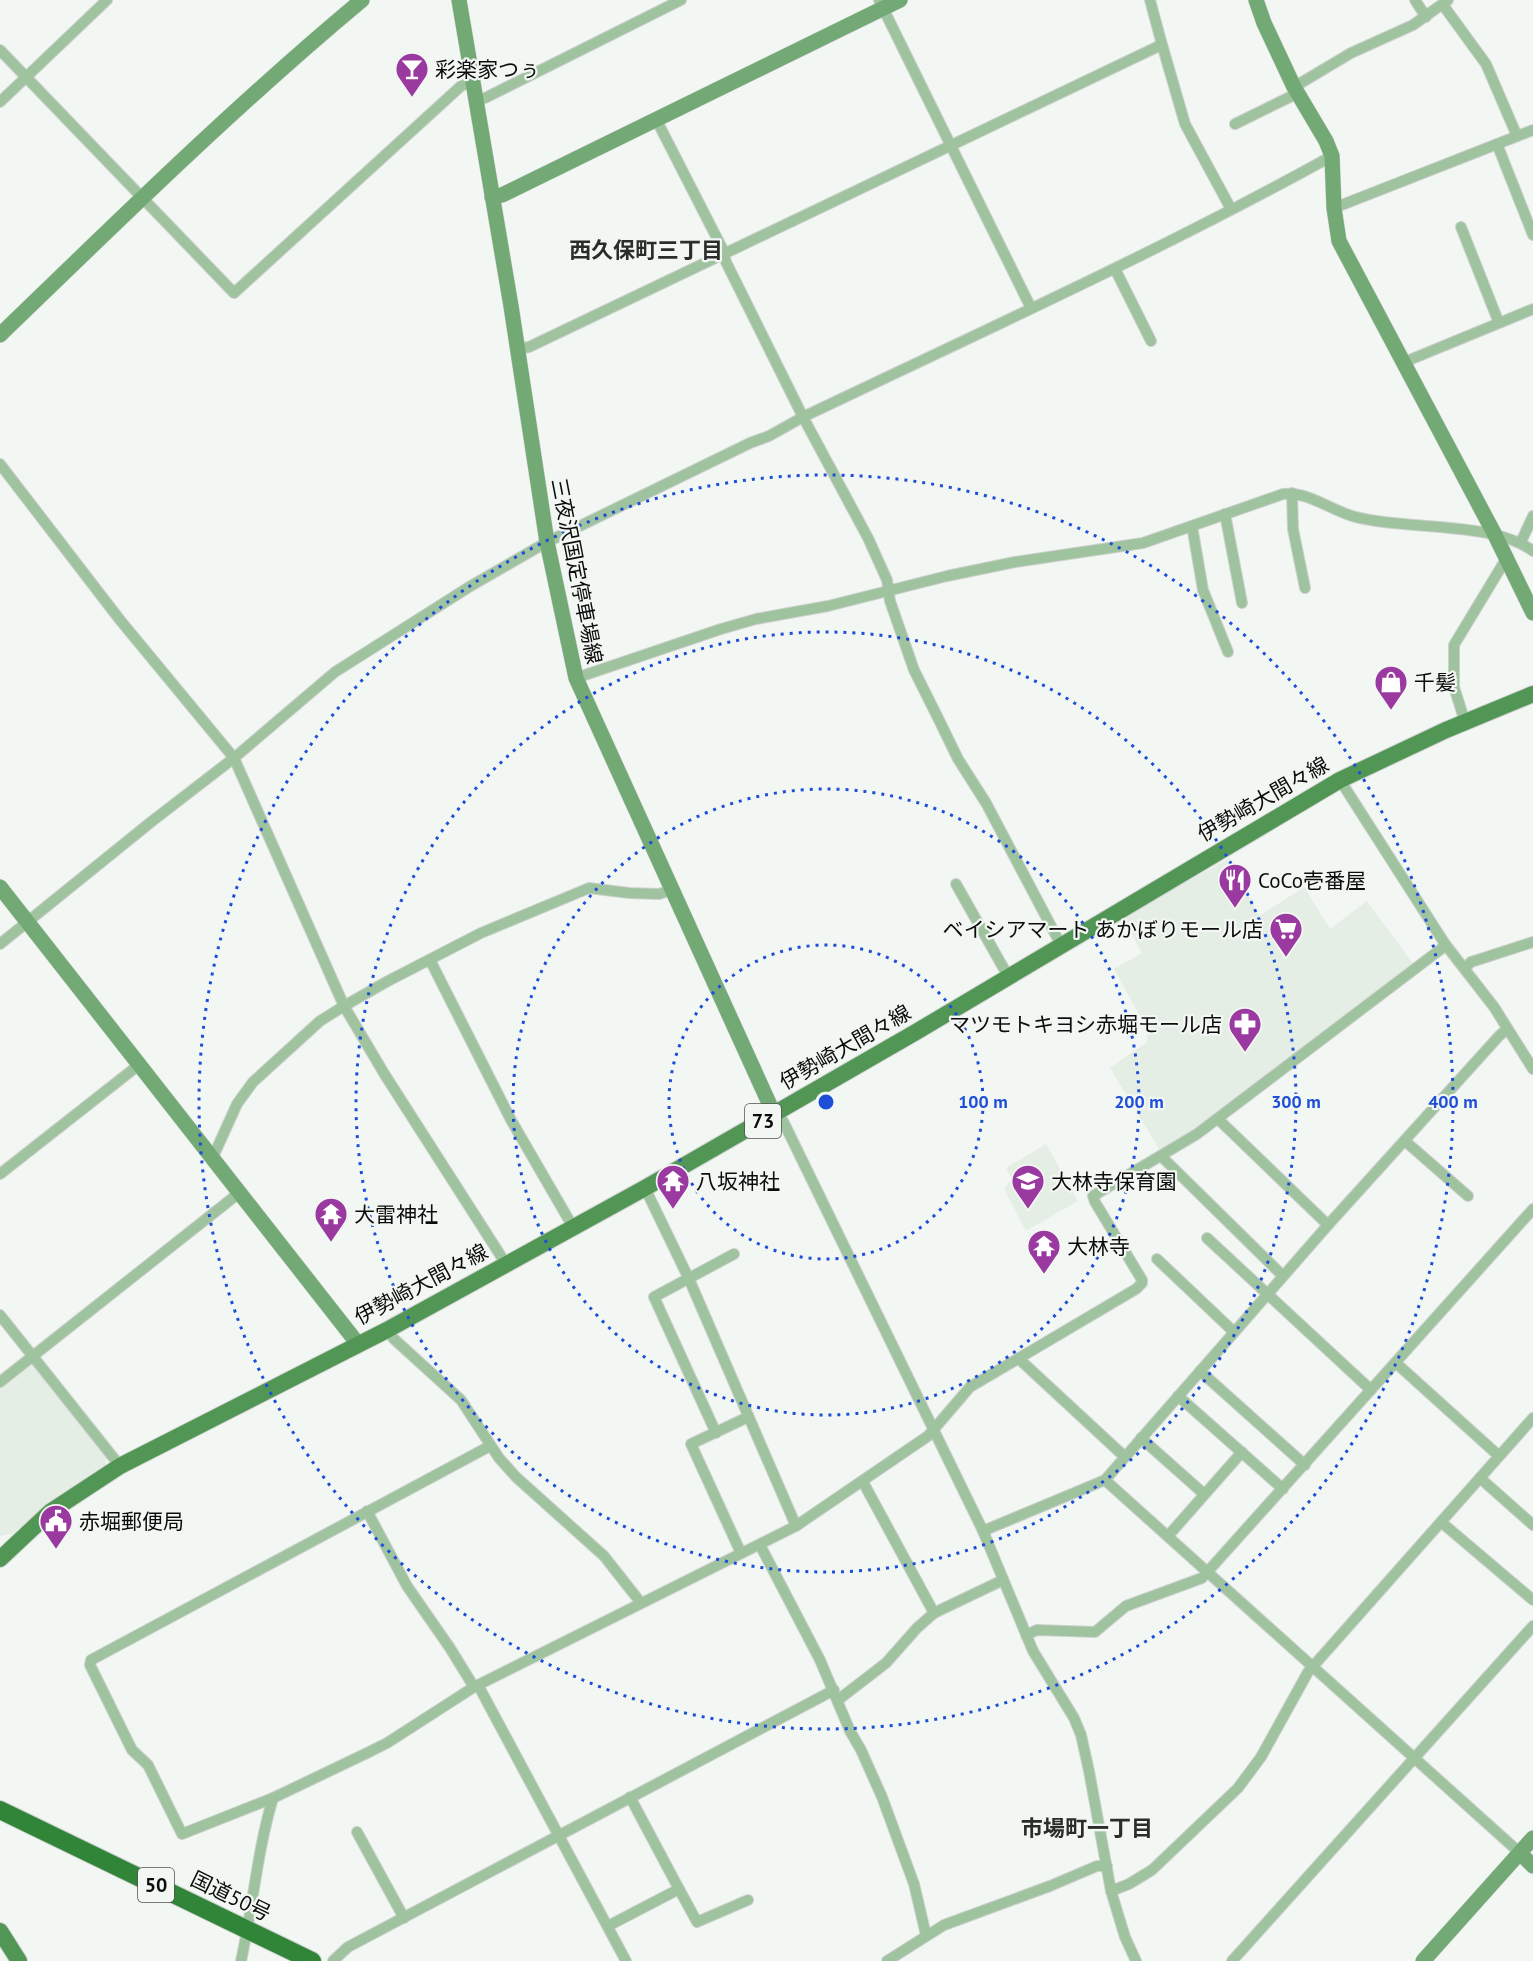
<svg xmlns="http://www.w3.org/2000/svg" width="1533" height="1961" font-family="'PT Sans','Noto Sans JP',sans-serif">
<style>
.built{fill:#e5eee4}
.lines{fill:none;stroke-linecap:round;stroke-linejoin:round}
.street-casing{stroke:#ced1ce;stroke-width:12}
.secondary-casing{stroke:#ced1ce;stroke-width:16}
.primary-casing{stroke:#ced1ce;stroke-width:18}
.highway-casing{stroke:#ced1ce;stroke-width:20}
.street{stroke:#9fc39f;stroke-width:10}
.secondary{stroke:#73a975;stroke-width:15}
.primary{stroke:#519655;stroke-width:16}
.highway{stroke:#308538;stroke-width:18}
.ring{fill:none;stroke:#1d4ed8;stroke-width:3;stroke-dasharray:3 6}
.labels{text-anchor:middle;dominant-baseline:central;stroke-width:4.5;stroke-linejoin:round;paint-order:stroke}
.shield{fill:#f3f7f3;stroke:#515251;stroke-width:1.5}
.shield-label{font-size:20px;font-weight:bold;fill:#0b0c0b}
.poi-label{font-size:21px;fill:#0b0c0b;stroke:#f3f7f3;text-anchor:start}
.street-label{font-size:21px;fill:#0b0c0b;stroke:#f3f7f3}
.neighbourhood-label{font-size:22px;font-weight:bold;fill:#2b2d2b;stroke:#f3f7f3}
.centre{fill:#1d4ed8;stroke:#f3f7f3;stroke-width:3}
.ring-label{font-size:18px;text-anchor:middle;font-weight:bold;fill:#1d4ed8;stroke:#f3f7f3;stroke-width:4.5;stroke-linejoin:round;paint-order:stroke}
</style>
<rect width="100%" height="100%" fill="#f3f7f3"/>
<!-- built -->
<g class="built">
<path d="M 1230,858 L 1259,916 L 1304,887 L 1330,929 L 1367,901 L 1414,965 L 1392,979 L 1217,1114 L 1187,1134 L 1159,1149 L 1110,1068 L 1147,1042 L 1148,1031 L 1114,969 L 1142,953 L 1123,917 Z"/>
<path d="M 1046,1144 L 1078,1201 L 1026,1231 L 1004,1189 L 1012,1179 L 1006,1168 Z"/>
<path d="M 29,1363 L 34,1364 L 107,1458 L 105,1468 L 45,1507 L 12,1534 L 0,1536 L 0,1387 Z"/>
</g>
<g class="lines">
<!-- street casing -->
<g class="street-casing">
<g id="street">
<path d="M 879,0 L 1031,308"/>
<path d="M 1415,0 L 1426,17"/>
<path d="M 1443,5 L 1486,64 L 1517,136"/>
<path d="M 1161,41 L 1185,124 L 1231,209"/>
<path d="M 0,50 L 234,293 L 461,86 L 473,81"/>
<path d="M 1294,87 L 1351,53 L 1413,25 L 1448,0"/>
<path d="M 476,99 L 485,98 L 681,0"/>
<path d="M 0,102 L 107,0"/>
<path d="M 656,119 L 723,250 L 726,262 L 803,417 L 868,538 L 887,580 L 890,601 L 914,670 L 939,720 L 958,759 L 986,803 L 1061,945"/>
<path d="M 1235,124 L 1298,93"/>
<path d="M 1497,144 L 1533,235"/>
<path d="M 1334,208 L 1533,130"/>
<path d="M 1461,227 L 1499,323"/>
<path d="M 1115,269 L 1151,341"/>
<path d="M 517,349 L 529,347 L 1159,46 L 1161,41 L 1150,0"/>
<path d="M 1402,363 L 1533,309"/>
<path d="M 0,464 L 120,620 L 234,758 L 344,1006 L 385,1075 L 506,1264"/>
<path d="M 1292,493 L 1293,529 L 1305,588"/>
<path d="M 1225,514 L 1242,603"/>
<path d="M 1192,526 L 1203,590 L 1228,652"/>
<path d="M 1521,542 L 1533,516"/>
<path d="M 576,678 L 721,629 L 756,619 L 828,606 L 947,576 L 1015,562 L 1143,543 L 1283,494 C 1307,491 1329,509 1352,516 C 1405,531 1491,520 1533,551"/>
<path d="M 1465,722 L 1454,687 L 1454,645 L 1506,559"/>
<path d="M 1340,780 L 1445,944 L 1494,1007 L 1533,1069"/>
<path d="M 956,884 L 1008,976"/>
<path d="M 0,944 L 151,822 L 234,758 L 335,672 L 469,587 L 547,542 L 750,443 L 769,436 L 803,417 C 981,332 1160,251 1332,156"/>
<path d="M 430,960 L 511,1120 L 573,1227"/>
<path d="M 1465,968 L 1471,962 L 1533,942"/>
<path d="M 774,1114 L 780,1116 L 784,1123 L 983,1531 L 1033,1651 L 1074,1718 L 1081,1735 L 1089,1771 L 1111,1891 L 1125,1937 L 1136,1961"/>
<path d="M 1218,1119 L 1328,1225"/>
<path d="M 1405,1141 L 1468,1196"/>
<path d="M 1161,1156 L 1283,1276"/>
<path d="M 213,1157 L 237,1104 L 253,1082 L 320,1021 L 344,1006 L 388,981 L 481,933 L 589,888 L 629,893 L 659,894 L 671,890"/>
<path d="M 0,1174 L 140,1064"/>
<path d="M 645,1188 L 689,1279 L 796,1526"/>
<path d="M 1207,1238 L 1371,1390"/>
<path d="M 1157,1259 L 1234,1332"/>
<path d="M 0,1315 L 120,1466"/>
<path d="M 387,1330 L 394,1339 L 461,1400 L 499,1458 L 516,1477 L 604,1556 L 641,1603"/>
<path d="M 1019,1359 L 1125,1457"/>
<path d="M 1396,1363 L 1499,1456"/>
<path d="M 1200,1371 L 1305,1465"/>
<path d="M 0,1382 L 239,1193"/>
<path d="M 1178,1396 L 1283,1489"/>
<path d="M 716,1433 L 654,1297 L 734,1254"/>
<path d="M 1141,1438 L 1204,1494"/>
<path d="M 490,1446 L 91,1660 L 90,1665 L 132,1750 L 148,1765 L 182,1834 L 273,1798 L 367,1753 L 387,1743 L 474,1687 L 796,1526 L 928,1436 L 970,1387 L 1136,1289 L 1142,1283 L 1142,1280 L 1095,1202 L 1093,1196 L 1197,1134 L 1441,949 L 1445,944"/>
<path d="M 1480,1478 L 1533,1525"/>
<path d="M 1105,1480 L 1520,1853"/>
<path d="M 863,1482 L 934,1613"/>
<path d="M 367,1511 L 407,1586 L 450,1648 L 474,1687"/>
<path d="M 1441,1522 L 1533,1600"/>
<path d="M 983,1531 L 1105,1480 L 1328,1225 L 1499,1036 L 1507,1029"/>
<path d="M 1168,1536 L 1242,1452"/>
<path d="M 760,1545 L 820,1660 L 850,1731 L 861,1750 L 882,1797 L 914,1884 L 926,1935"/>
<path d="M 741,1553 L 691,1444 L 748,1417"/>
<path d="M 1026,1635 L 1037,1630 L 1095,1632 L 1126,1606 L 1202,1578 L 1533,1209"/>
<path d="M 478,1685 L 626,1961"/>
<path d="M 838,1700 L 886,1663 L 917,1628 L 934,1613 L 1003,1580"/>
<path d="M 357,1832 L 404,1918"/>
<path d="M 679,1889 L 697,1922 L 748,1900"/>
<path d="M 1111,1891 L 1129,1884 L 1152,1870 L 1238,1788 L 1261,1757 L 1308,1672 L 1533,1418"/>
<path d="M 608,1926 L 679,1889 L 630,1797"/>
<path d="M 241,1961 C 253,1907 257,1851 273,1798"/>
<path d="M 333,1961 L 348,1947 L 834,1690"/>
<path d="M 887,1961 L 944,1925 L 1050,1886 L 1097,1866 L 1107,1866"/>
<path d="M 1232,1961 L 1533,1626"/>
</g>
</g>
<!-- secondary casing -->
<g class="secondary-casing">
<g id="secondary">
<path d="M 459,0 L 511,306 L 547,542 L 576,678 L 774,1114"/>
<path d="M 1256,0 L 1264,23 L 1294,87 L 1326,141 L 1332,156 L 1334,208 L 1339,241 L 1495,535 L 1533,613"/>
<path d="M 492,197 L 502,195 L 900,0"/>
<path d="M 0,335 C 118,221 236,105 362,0"/>
<path d="M 0,887 L 358,1344"/>
<path d="M 1520,1853 L 1533,1866"/>
<path d="M 1423,1961 L 1533,1838"/>
</g>
</g>
<!-- primary casing -->
<g class="primary-casing">
<g id="primary">
<path d="M 0,1559 L 50,1512 L 120,1466 L 387,1330 L 645,1188 L 916,1032 L 1340,780 L 1446,730 L 1533,694"/>
<path d="M 0,1931 L 19,1961"/>
</g>
</g>
<!-- highway casing -->
<g class="highway-casing">
<path id="highway" d="M 0,1810 L 312,1961"/>
</g>
<!-- street -->
<use href="#street" class="street"/>
<!-- secondary -->
<use href="#secondary" class="secondary"/>
<!-- primary -->
<use href="#primary" class="primary"/>
<!-- highway -->
<use href="#highway" class="highway"/>
</g>
<!-- distance rings -->
<g class="ring">
<circle cx="826" cy="1102" r="157"/>
<circle cx="826" cy="1102" r="313"/>
<circle cx="826" cy="1102" r="470"/>
<circle cx="826" cy="1102" r="627"/>
</g>
<!-- icons -->
<defs>
<g id="bar-pin" transform="scale(1.725)"><path d="M0 17L-7.5 6A9.5 9.5 0 1 1 7.5 6Z" fill="#9a39a0" stroke="#f3f7f3"/><path d="M-6-5H6L.8 .8V4.5H3.5V6h-7V4.5H-.8V.8Z" fill="#fff"/></g>
<g id="shop-pin" transform="scale(1.725)"><path d="M0 17L-7.5 6A9.5 9.5 0 1 1 7.5 6Z" fill="#9a39a0" stroke="#f3f7f3"/><path d="M-5-2.5h2.3a2.7 3.5 0 0 1 5.4 0H5L5.5 6h-11ZM-1.5-2.5h3a1.5 2.3 0 0 0-3 0Z" fill="#fff"/></g>
<g id="restaurant-pin" transform="scale(1.725)"><path d="M0 17L-7.5 6A9.5 9.5 0 1 1 7.5 6Z" fill="#9a39a0" stroke="#f3f7f3"/><path d="M-5-6h1v4h1v-4h1v4h1v-4h1v5L-1.5 .5V6h-2V.5L-5-1ZM5-6V6H3V1.5H1.5Q1.5-4 5-6Z" fill="#fff"/></g>
<g id="supermarket-pin" transform="scale(1.725)"><path d="M0 17L-7.5 6A9.5 9.5 0 1 1 7.5 6Z" fill="#9a39a0" stroke="#f3f7f3"/><path d="M-6-5.5h2.5l.6 2H6L4.5 2H-2.5L-4.4-4H-6ZM-1.5 3.2a1.3 1.3 0 1 0 .1 0ZM3 3.2a1.3 1.3 0 1 0 .1 0Z" fill="#fff"/></g>
<g id="pharmacy-pin" transform="scale(1.725)"><path d="M0 17L-7.5 6A9.5 9.5 0 1 1 7.5 6Z" fill="#9a39a0" stroke="#f3f7f3"/><path d="M-2-6h4v4h4v4h-4v4h-4v-4h-4v-4h4Z" fill="#fff"/></g>
<g id="temple-pin" transform="scale(1.725)"><path d="M0 17L-7.5 6A9.5 9.5 0 1 1 7.5 6Z" fill="#9a39a0" stroke="#f3f7f3"/><path d="M0-6L5-2H3V0L6.5 2.5H4V6H1.5V3h-3V6H-4V2.5H-6.5L-3 0V-2H-5Z" fill="#fff"/></g>
<g id="school-pin" transform="scale(1.725)"><path d="M0 17L-7.5 6A9.5 9.5 0 1 1 7.5 6Z" fill="#9a39a0" stroke="#f3f7f3"/><path d="M0-5L7-2L0 1L-7-2ZM-4 1L0 2.5L4 1V4Q0 6-4 4Z" fill="#fff"/></g>
<g id="civic-pin" transform="scale(1.725)"><path d="M0 17L-7.5 6A9.5 9.5 0 1 1 7.5 6Z" fill="#9a39a0" stroke="#f3f7f3"/><path d="M-.6-6.5H3V-4.5H.6V-3L4-1V1h2V6H-6V1h2V-1L-.6-3ZM-1.2 2.5V6h2.4V2.5Z" fill="#fff"/></g>
</defs>
<g fill-rule="evenodd">
<use href="#bar-pin" x="412" y="69"/>
<use href="#shop-pin" x="1391" y="682"/>
<use href="#restaurant-pin" x="1235" y="880"/>
<use href="#supermarket-pin" x="1286" y="929"/>
<use href="#pharmacy-pin" x="1245" y="1024"/>
<use href="#temple-pin" x="673" y="1181"/>
<use href="#school-pin" x="1028" y="1181"/>
<use href="#temple-pin" x="331" y="1214"/>
<use href="#temple-pin" x="1044" y="1246"/>
<use href="#civic-pin" x="56" y="1521"/>
</g>
<g class="labels">
<!-- shield labels -->
<g class="shield">
<rect x="745" y="1104" width="36" height="34" rx="4.5"/>
<rect x="138" y="1868" width="36" height="34" rx="4.5"/>
</g>
<g class="shield-label">
<text x="763" y="1121">73</text>
<text x="156" y="1885">50</text>
</g>
<!-- poi labels -->
<g class="poi-label">
<text x="435" y="69">彩楽家つぅ</text>
<text x="1414" y="682">千髪</text>
<text x="1258" y="880">CoCo壱番屋</text>
<text x="1263" y="929" text-anchor="end">ベイシアマート あかぼりモール店</text>
<text x="1222" y="1024" text-anchor="end">マツモトキヨシ赤堀モール店</text>
<text x="696" y="1181">八坂神社</text>
<text x="1051" y="1181">大林寺保育園</text>
<text x="354" y="1214">大雷神社</text>
<text x="1067" y="1246">大林寺</text>
<text x="79" y="1521">赤堀郵便局</text>
</g>
<!-- street labels -->
<g class="street-label">
<text transform="translate(577 571) rotate(79)">三夜沢国定停車場線</text>
<text transform="translate(1263 799) rotate(-30)">伊勢崎大間々線</text>
<text transform="translate(845 1047) rotate(-30)">伊勢崎大間々線</text>
<text transform="translate(421 1284) rotate(-28)">伊勢崎大間々線</text>
<text transform="translate(231 1896) rotate(26)">国道50号</text>
</g>
<!-- neighbourhood labels -->
<g class="neighbourhood-label">
<text x="646" y="250">西久保町三丁目</text>
<text x="1087" y="1828">市場町一丁目</text>
</g>
</g>
<circle cx="826" cy="1102" r="9" class="centre"/>
<g class="ring-label">
<text x="983" y="1108">100 m</text>
<text x="1139" y="1108">200 m</text>
<text x="1296" y="1108">300 m</text>
<text x="1453" y="1108">400 m</text>
</g>
</svg>
